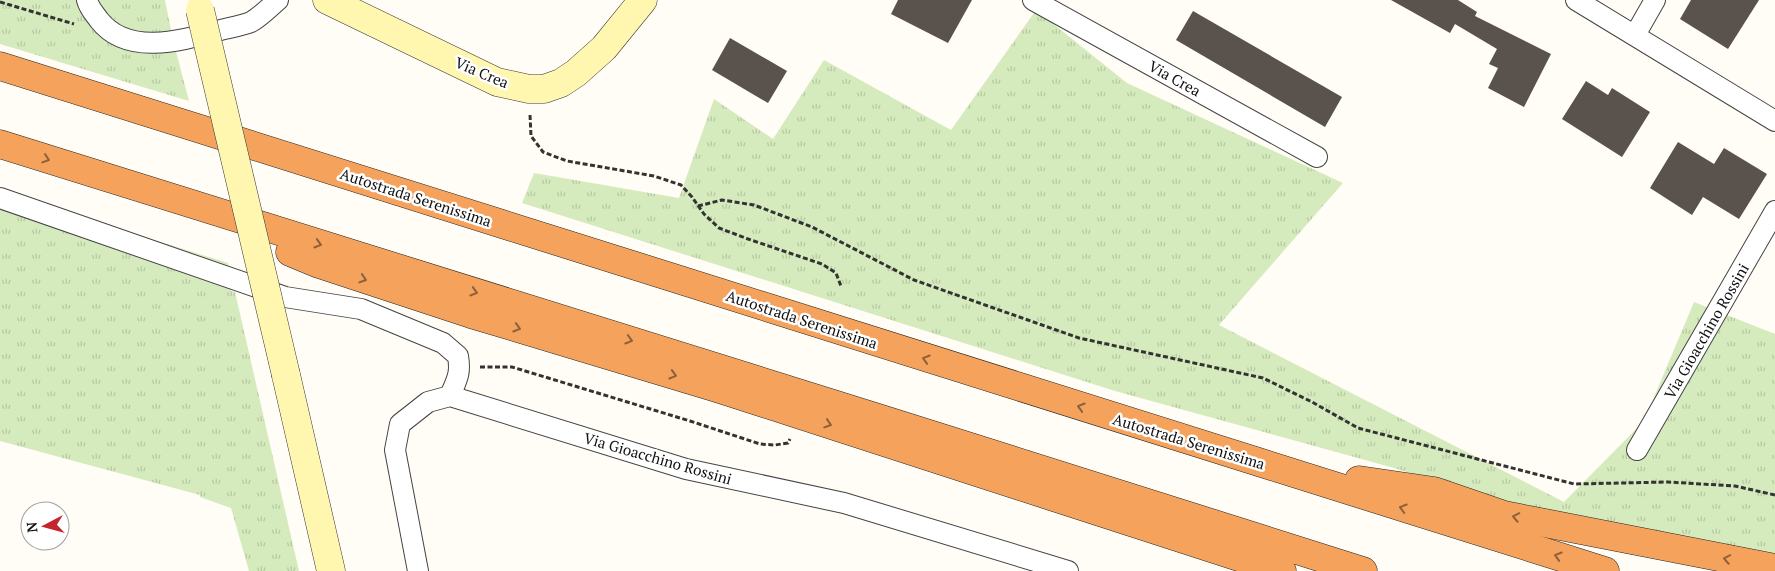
<svg xmlns="http://www.w3.org/2000/svg" width="1775" height="571" font-family="'PT Serif',serif">
<style>
.grass{fill:url(#grass-tufts)}
.building{fill:#5a524d}
.lines{fill:none;stroke-linecap:round;stroke-linejoin:round}
.street-casing{stroke:#444;stroke-width:22}
.secondary-casing{stroke:#333;stroke-width:29}
.highway-casing{stroke:#222;stroke-width:29}
.path{stroke:#333;stroke-width:3;stroke-dasharray:5 2.5;stroke-linecap:butt}
.street{stroke:#fff;stroke-width:20}
.secondary{stroke:#fff6b0;stroke-width:28}
.highway{stroke:#f5a25d;stroke-width:28}
.secondary-bridge-casing{stroke:#333;stroke-width:29;stroke-linecap:butt}
.secondary-bridge{stroke:#fff6b0;stroke-width:28}
.oneway{stroke:#8e613b}
.labels{text-anchor:middle;dominant-baseline:central;stroke-width:5;stroke-linejoin:round;paint-order:stroke}
.street-label{font-size:15px;fill:#111;stroke:#fff}
</style>
<defs>
<pattern id="grass-tufts" width="24" height="20" patternUnits="userSpaceOnUse" patternTransform="scale(1.25)"><rect width="24" height="20" fill="#d5ebbd"/><path d="M3 7l-1-3M5 7V3M7 7l1-3M15 17l-1-3M17 17v-4M19 17l1-3" fill="none" stroke="#b6c8a1"/></pattern>
</defs>
<rect width="100%" height="100%" fill="#fffdf5"/>
<!-- grass -->
<g class="grass">
<path d="M 0,0 L 165,0 L 173,40 L 189,101 L 0,44 Z"/>
<path d="M 1036,10 L 1127,83 L 1343,183 L 1219,325 L 1564,502 L 1644,421 L 1694,302 L 1775,334 L 1775,564 L 1486,497 L 1394,468 L 1115,391 L 522,203 L 534,173 L 679,198 L 714,99 L 773,139 L 824,60 L 951,130 Z"/>
<path d="M 0,192 L 228,263 L 231,278 L 228,277 L 231,291 L 235,292 L 299,571 L 249,571 L 231,508 L 200,497 L 200,495 L 0,441 Z"/>
</g>
<!-- building -->
<g class="building">
<path d="M 898,0 L 972,0 L 948,43 L 891,14 Z"/>
<path d="M 1391,0 L 1458,0 L 1477,12 L 1475,16 L 1551,54 L 1524,107 L 1488,88 L 1498,68 L 1489,64 L 1497,49 L 1455,24 L 1450,33 Z"/>
<path d="M 1691,0 L 1759,0 L 1728,49 L 1680,19 Z"/>
<path d="M 1193,11 L 1342,97 L 1325,127 L 1176,40 Z"/>
<path d="M 730,38 L 787,71 L 768,103 L 712,70 Z"/>
<path d="M 1586,81 L 1608,95 L 1612,88 L 1650,112 L 1622,157 L 1562,119 Z"/>
<path d="M 1678,142 L 1714,164 L 1724,148 L 1767,174 L 1739,219 L 1703,197 L 1692,215 L 1650,188 Z"/>
</g>
<g class="lines">
<!-- street casing -->
<g class="street-casing">
<g id="street">
<path d="M 87,0 C 89,8 94,13 99,20 C 127,56 180,41 217,31 C 228,28 241,26 251,22 C 260,17 270,7 278,0"/>
<path d="M 1033,0 L 1317,157"/>
<path d="M 1576,0 L 1775,121"/>
<path d="M 1635,35 L 1655,0"/>
<path d="M 0,198 L 285,297 L 361,309 L 443,343 L 458,356 C 461,374 457,379 450,396"/>
<path d="M 1637,450 L 1775,211"/>
<path d="M 418,571 L 395,450 L 400,424 L 428,402 L 450,396 L 686,469 L 844,503 L 1068,571"/>
</g>
</g>
<!-- secondary casing -->
<g class="secondary-casing">
<g id="secondary">
<path d="M 327,0 L 497,82 L 529,89 L 544,89 L 561,83 L 576,73 L 604,48 L 643,0"/>
<path d="M 286,375 L 331,571"/>
</g>
</g>
<!-- highway casing -->
<g class="highway-casing">
<g id="highway">
<path d="M 0,66 L 1605,571"/>
<path d="M 0,144 L 885,420 L 1363,571"/>
<path d="M 290,252 L 319,264 L 471,314 L 717,388 L 1282,571"/>
<path d="M 1359,480 L 1434,491 L 1504,515 L 1775,568"/>
</g>
</g>
<!-- path -->
<g class="path">
<path d="M 0,2 L 74,24"/>
<path d="M 530,115 L 531,136 L 543,152 L 567,161 L 654,176 L 681,185 L 692,197 L 704,214 L 719,228 L 748,239 L 822,264 L 836,273 L 841,286"/>
<path d="M 698,206 L 722,200 L 754,205 L 812,227 L 914,280 L 1079,338 L 1263,378 L 1312,402 L 1358,428 L 1574,484 L 1668,482 L 1735,486 L 1775,495"/>
<path d="M 480,367 L 512,367 L 690,421 L 760,444 L 775,445 L 788,443 L 790,439"/>
</g>
<!-- street -->
<use href="#street" class="street"/>
<!-- secondary -->
<use href="#secondary" class="secondary"/>
<!-- highway -->
<use href="#highway" class="highway"/>
<!-- secondary-bridge casing -->
<g class="secondary-bridge-casing">
<path id="secondary-bridge" d="M 200,10 L 286,375"/>
</g>
<!-- secondary-bridge -->
<use href="#secondary-bridge" class="secondary-bridge"/>
</g>
<!-- one-way arrows -->
<defs><path id="oneway-chevron" d="M-2-3.5L2.5 0L-2 3.5" fill="none" stroke-width="1.6" stroke-linecap="round" stroke-linejoin="round" transform="scale(1.25)"/></defs>
<g class="oneway">
<use href="#oneway-chevron" transform="translate(46 159) rotate(18)"/>
<use href="#oneway-chevron" transform="translate(318 244) rotate(17)"/>
<use href="#oneway-chevron" transform="translate(363 279) rotate(18)"/>
<use href="#oneway-chevron" transform="translate(474 292) rotate(17)"/>
<use href="#oneway-chevron" transform="translate(517 328) rotate(17)"/>
<use href="#oneway-chevron" transform="translate(629 340) rotate(17)"/>
<use href="#oneway-chevron" transform="translate(926 359) rotate(-163)"/>
<use href="#oneway-chevron" transform="translate(673 375) rotate(17)"/>
<use href="#oneway-chevron" transform="translate(1081 407) rotate(-163)"/>
<use href="#oneway-chevron" transform="translate(828 424) rotate(18)"/>
<use href="#oneway-chevron" transform="translate(1403 508) rotate(-163)"/>
<use href="#oneway-chevron" transform="translate(1516 517) rotate(-169)"/>
<use href="#oneway-chevron" transform="translate(1558 556) rotate(-163)"/>
<use href="#oneway-chevron" transform="translate(1727 559) rotate(-169)"/>
</g>
<g class="labels">
<!-- street labels -->
<g class="street-label">
<text transform="translate(482 72) rotate(23)">Via Crea</text>
<text transform="translate(1175 78) rotate(29)">Via Crea</text>
<text transform="translate(416 197) rotate(18)">Autostrada Serenissima</text>
<text transform="translate(802 319) rotate(18)">Autostrada Serenissima</text>
<text transform="translate(1706 331) rotate(-60)">Via Gioacchino Rossini</text>
<text transform="translate(1189 441) rotate(17)">Autostrada Serenissima</text>
<text transform="translate(658 458) rotate(16)">Via Gioacchino Rossini</text>
</g>
</g>
<!-- north arrow -->
<g transform="translate(45 526) rotate(264)"><circle r="24" fill="#ffffff" stroke="#a0a0a0"/>
<path d="M0-4L9 19L0 12L-9 19Z" fill="#c4262e"/>
<text y="-8" font-size="14" font-weight="bold" text-anchor="middle" fill="#111111">N</text>
</g>
</svg>
